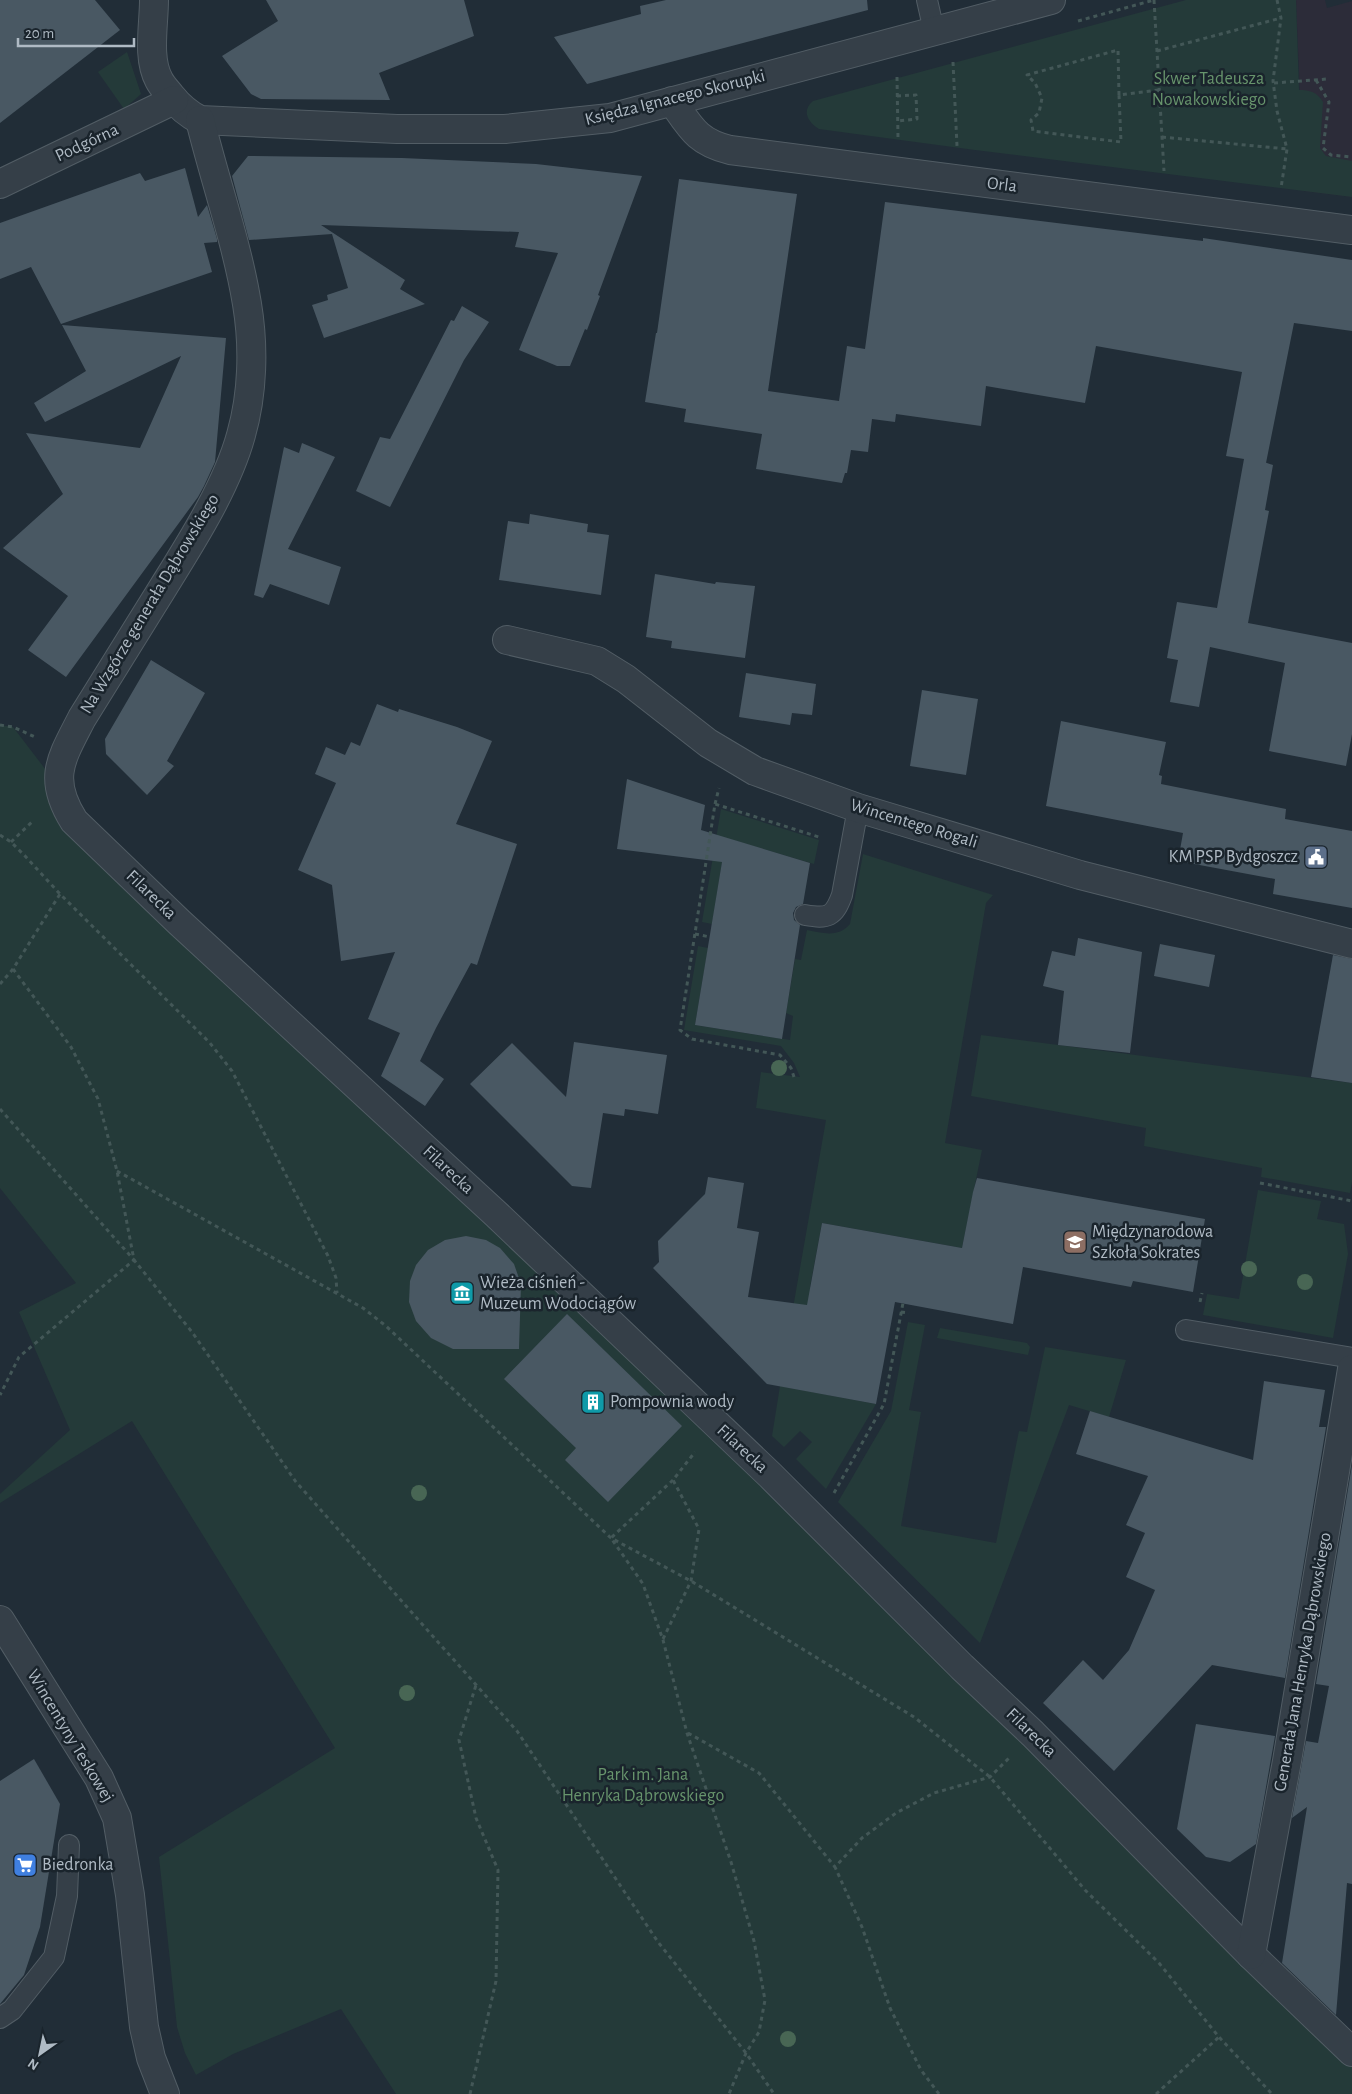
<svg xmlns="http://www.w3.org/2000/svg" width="1352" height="2094" font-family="'Alegreya Sans',sans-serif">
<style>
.medical{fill:#2c2c39}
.green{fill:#243a39}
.building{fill:#495863}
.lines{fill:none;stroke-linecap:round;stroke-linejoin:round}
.service-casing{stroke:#525d65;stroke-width:22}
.minor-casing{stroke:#525d65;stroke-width:30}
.path{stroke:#435757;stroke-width:3;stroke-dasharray:4 4;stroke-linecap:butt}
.service{stroke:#353f48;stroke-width:20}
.minor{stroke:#353f48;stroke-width:28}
.tree{fill:#486654}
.labels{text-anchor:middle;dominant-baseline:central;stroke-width:5;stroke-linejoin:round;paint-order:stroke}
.park-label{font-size:18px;fill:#67946c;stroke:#1a242c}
.street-label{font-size:18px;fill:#afbac4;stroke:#1a242c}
.poi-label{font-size:18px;fill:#afbac4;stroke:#1a242c;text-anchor:start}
</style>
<rect width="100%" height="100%" fill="#212d37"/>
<!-- medical -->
<path class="medical" d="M 1296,0 L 1325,0 L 1327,8 L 1352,1 L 1352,197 L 1304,191 Z"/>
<!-- green -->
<g class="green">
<path d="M 1186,0 L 1296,0 L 1299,90 C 1310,90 1317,92 1323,102 L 1320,148 L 1326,156 L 1352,161 L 1352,197 L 975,150 L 819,129 C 808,122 801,111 813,101 Z"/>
<path d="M 127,52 L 141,94 L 124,109 L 98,72 Z"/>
<path d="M 0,725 L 13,727 L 49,774 L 61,794 L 1352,2052 L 1352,2094 L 396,2094 L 341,2009 L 233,2054 L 196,2075 L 185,2053 L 177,2027 L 159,1857 L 335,1748 L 132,1421 L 0,1503 L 0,1494 L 70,1430 L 19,1312 L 76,1283 L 0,1188 Z"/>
<path d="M 721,809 L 819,840 L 814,864 L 726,838 L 712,924 L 702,922 Z"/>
<path d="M 863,854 L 993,895 L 986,903 L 945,1143 L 982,1150 L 962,1248 L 822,1223 L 810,1287 L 826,1290 L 790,1325 L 826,1120 L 756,1108 L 761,1072 L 800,1077 L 794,1063 L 781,1046 L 684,1030 L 698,946 L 708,948 L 695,1025 L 790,1040 L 793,1016 L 786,1013 L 795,959 L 801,960 L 807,930 C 823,933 838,938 850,924 Z"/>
<path d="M 981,1035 L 1352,1083 L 1352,1182 L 1350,1193 L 1261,1177 L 1262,1168 L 1144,1146 L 1146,1128 L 971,1096 Z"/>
<path d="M 1258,1190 L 1321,1201 L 1317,1219 L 1344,1224 L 1348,1254 L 1333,1338 L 1203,1315 L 1207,1294 L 1239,1299 Z"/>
<path d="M 908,1322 L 925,1325 L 909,1410 L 921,1412 L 901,1526 L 996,1543 L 1019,1431 L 1027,1432 L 1045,1347 L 1126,1360 L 1109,1417 L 1069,1405 L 980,1643 L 838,1502 L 891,1411 Z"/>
<path d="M 940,1328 L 1027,1343 L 1030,1347 L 1028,1355 L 937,1338 Z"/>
<path d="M 780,1386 L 876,1404 L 826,1489 L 796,1459 L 812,1442 L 800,1431 L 784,1447 L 772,1436 Z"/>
</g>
<!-- building -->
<g class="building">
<path d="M 0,0 L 95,0 L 120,30 L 0,123 Z"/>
<path d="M 266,0 L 464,0 L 474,36 L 379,73 L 390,100 L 261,99 L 251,94 L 222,56 L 278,21 Z"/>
<path d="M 666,0 L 867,0 L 868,10 L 587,84 L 554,37 L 641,14 L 640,6 Z"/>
<path d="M 248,156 L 402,158 L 536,164 L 642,176 L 598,295 L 600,296 L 587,330 L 585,329 L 570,366 L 557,366 L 519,350 L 558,253 L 515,247 L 519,232 L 321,225 L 405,280 L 400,289 L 425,304 L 324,338 L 312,305 L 328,300 L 327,295 L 348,288 L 332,234 L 249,240 L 232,176 Z"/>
<path d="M 185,168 L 198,217 L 207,205 L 217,239 L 217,242 L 204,243 L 212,272 L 61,324 L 31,267 L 0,279 L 0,223 L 140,173 L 145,181 Z"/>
<path d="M 679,179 L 797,194 L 768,391 L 839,401 L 847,346 L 865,349 L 885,202 L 1203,241 L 1203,238 L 1352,260 L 1352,331 L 1294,323 L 1266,463 L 1264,462 L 1273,465 L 1265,510 L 1269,511 L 1248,623 L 1352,643 L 1352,734 L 1346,766 L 1269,751 L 1285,663 L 1210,647 L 1199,707 L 1170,702 L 1178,660 L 1167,658 L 1177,602 L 1217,608 L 1244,459 L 1226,456 L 1242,372 L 1096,346 L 1085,403 L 986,386 L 981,426 L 896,414 L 895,422 L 872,419 L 868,452 L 851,450 L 847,473 L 845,473 L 842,483 L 756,469 L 762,434 L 684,422 L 686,409 L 645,402 L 656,333 L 657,333 Z"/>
<path d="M 462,306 L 489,322 L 464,360 L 390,507 L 356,491 L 380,437 L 390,439 L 451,320 L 454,321 Z"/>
<path d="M 62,325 L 226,338 L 215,462 L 204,486 L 198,497 L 66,677 L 28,650 L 68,596 L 3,548 L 63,494 L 26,433 L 140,448 L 181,356 L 45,422 L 34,403 L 86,371 Z"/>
<path d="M 302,443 L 335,457 L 288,549 L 341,567 L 329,605 L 270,584 L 263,598 L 254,595 L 284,447 L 299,453 Z"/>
<path d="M 530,514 L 588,524 L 587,532 L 609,535 L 601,595 L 499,580 L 508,521 L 529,524 Z"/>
<path d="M 655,574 L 715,584 L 716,582 L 755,586 L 745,658 L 671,648 L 672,641 L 646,637 Z"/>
<path d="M 151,660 L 205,693 L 167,761 L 174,766 L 147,795 L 106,754 L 105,739 Z"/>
<path d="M 746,673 L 816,684 L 812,715 L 792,713 L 790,725 L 739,717 Z"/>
<path d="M 922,690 L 978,699 L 966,775 L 910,766 Z"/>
<path d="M 377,704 L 398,712 L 399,709 L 457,727 L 492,741 L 456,824 L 517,844 L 477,965 L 471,963 L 436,1028 L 420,1061 L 444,1079 L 425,1106 L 381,1076 L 400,1033 L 368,1019 L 395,952 L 341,961 L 332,885 L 298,870 L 336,783 L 315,774 L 326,747 L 345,755 L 351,742 L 360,746 Z"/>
<path d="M 1061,721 L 1166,742 L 1159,775 L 1162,776 L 1161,784 L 1286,809 L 1285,819 L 1352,831 L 1352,908 L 1273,894 L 1275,879 L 1178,861 L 1183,833 L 1046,806 Z"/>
<path d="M 627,779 L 705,805 L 701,830 L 810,863 L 803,904 L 796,907 L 793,913 L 794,920 L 800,925 L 782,1039 L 695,1025 L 722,862 L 617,849 Z"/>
<path d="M 1078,938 L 1142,952 L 1130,1053 L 1058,1045 L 1064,991 L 1043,986 L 1052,951 L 1075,956 Z"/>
<path d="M 1160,944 L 1215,955 L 1209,987 L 1154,976 Z"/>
<path d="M 1333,955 L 1352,959 L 1352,1083 L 1311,1077 Z"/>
<path d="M 574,1042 L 667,1055 L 658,1114 L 625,1109 L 624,1116 L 603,1113 L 591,1188 L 572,1186 L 470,1084 L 512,1043 L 566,1097 Z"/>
<path d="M 708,1177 L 744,1183 L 737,1228 L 759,1232 L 748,1297 L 807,1305 L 822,1223 L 962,1248 L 973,1192 L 977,1178 L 1205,1219 L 1193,1292 L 1133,1281 L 1131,1287 L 1023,1267 L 1013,1324 L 895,1302 L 876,1404 L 767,1384 L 653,1268 L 659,1262 L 658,1241 L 705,1194 Z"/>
<path d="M 466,1236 L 486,1240 L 500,1248 L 514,1264 L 521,1284 L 519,1349 L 453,1349 L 431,1338 L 416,1321 L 409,1302 L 410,1281 L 416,1265 L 428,1250 L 445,1240 Z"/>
<path d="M 567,1314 L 682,1426 L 608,1502 L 565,1460 L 576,1448 L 504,1379 Z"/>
<path d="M 1264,1381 L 1325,1390 L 1319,1427 L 1326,1427 L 1285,1678 L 1212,1665 L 1114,1771 L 1043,1703 L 1083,1660 L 1103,1680 L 1129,1650 L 1155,1590 L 1126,1577 L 1145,1533 L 1126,1525 L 1148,1476 L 1076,1454 L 1090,1411 L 1253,1460 Z"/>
<path d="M 1352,1465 L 1352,1884 L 1347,1883 L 1336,2015 L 1282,1963 L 1307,1807 L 1292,1818 L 1306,1741 L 1318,1743 L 1329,1686 L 1316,1684 Z"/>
<path d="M 1196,1724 L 1275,1736 L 1256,1844 L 1230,1862 L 1206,1857 L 1177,1829 Z"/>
<path d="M 34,1759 L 60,1804 L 40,1927 L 24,1975 L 0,2004 L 0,1781 Z"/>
</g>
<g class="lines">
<!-- service casing -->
<g class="service-casing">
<g id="service">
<path d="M 927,0 L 934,31"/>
<path d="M 805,915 C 828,919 834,917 842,895 L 858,808"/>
<path d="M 1186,1330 L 1352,1358"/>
<path d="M 0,2018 L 12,2010 L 54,1957 L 67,1896 L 69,1845"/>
</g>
</g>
<!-- minor casing -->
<g class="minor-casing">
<g id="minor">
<path d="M 154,0 C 154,25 147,58 159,80 C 162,86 167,91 171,96 C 179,106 188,114 200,120 L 397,129 L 505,129 L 610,118 L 1051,0"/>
<path d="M 672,101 C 691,128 697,142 730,150 L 1352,230"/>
<path d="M 200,120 C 215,181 237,243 247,304 C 254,346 253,393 241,435 C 227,486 192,541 164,586 C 137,630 109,674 82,718 C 61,759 47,778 74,821 L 179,922 L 496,1214 L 770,1475 L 962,1667 L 1033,1734 L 1251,1955 L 1352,2052"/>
<path d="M 0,184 L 174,100"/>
<path d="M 507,640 L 597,661 L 626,679 L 708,743 L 755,771 L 858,808 L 1080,875 L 1352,944"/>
<path d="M 0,1620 L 99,1778 L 117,1818 L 130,1895 L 144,2027 L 151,2058 L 165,2094"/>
<path d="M 1251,1955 L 1287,1761 L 1352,1369"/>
</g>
</g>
<!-- path -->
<g class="path">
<path d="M 1154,0 L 1164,171"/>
<path d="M 1277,0 L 1281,18 L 1273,81 L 1277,111 L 1287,149 L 1281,188"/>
<path d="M 1078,21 L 1154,0"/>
<path d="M 1157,51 L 1281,18"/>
<path d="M 953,62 L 957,146"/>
<path d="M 897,77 L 898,138"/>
<path d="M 1316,80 L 1329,102 L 1323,148 L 1331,155 L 1352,157"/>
<path d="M 1274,83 L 1327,79"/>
<path d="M 1119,95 L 1118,50 L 1027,75 L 1035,83 L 1042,98 L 1039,113 L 1031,120 L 1033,131 L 1121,142 L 1119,95 L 1159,90"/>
<path d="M 897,96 L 916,95 L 917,119 L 897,121"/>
<path d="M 1162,137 L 1287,149"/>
<path d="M 0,725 L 13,727 L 35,737"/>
<path d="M 715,804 L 719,788"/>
<path d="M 0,835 L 11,842 L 25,856 L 60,894 L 210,1043 L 232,1071 L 328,1256 L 336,1278 L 337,1293"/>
<path d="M 11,842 L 34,820"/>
<path d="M 695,934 L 710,937"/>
<path d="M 13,969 L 71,1047 L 98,1099 L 117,1171 L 134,1260 L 192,1332 L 296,1482 L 517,1731 L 658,1942 L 746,2053 L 774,2094"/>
<path d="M 0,984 L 13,969 L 60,894"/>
<path d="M 794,1077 L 791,1068 L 780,1055 L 692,1039 L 680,1030 L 715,804 L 822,838"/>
<path d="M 0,1109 L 134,1260 L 19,1357 L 0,1395"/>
<path d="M 117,1171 L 363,1308 L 386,1326 L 611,1538 L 691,1581 L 914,1717 L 990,1777 L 1085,1890 L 1159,1963 L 1219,2037 L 1272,2094"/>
<path d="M 1260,1183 L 1352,1201"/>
<path d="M 1200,1302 L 1202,1293"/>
<path d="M 901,1312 L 909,1313"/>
<path d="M 673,1480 L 611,1538 L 643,1584 L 663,1640 L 687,1733 L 731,1862 L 754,1941 L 765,2000 L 759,2032 L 746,2053 L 729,2094"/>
<path d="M 834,1493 L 884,1404 L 903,1303"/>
<path d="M 663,1639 L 691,1581 L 699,1529 L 673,1480 L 695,1452"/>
<path d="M 688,1733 L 759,1773 L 835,1867"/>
<path d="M 470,2094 L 496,1981 L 498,1870 L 476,1818 L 459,1740 L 476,1685"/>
<path d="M 939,2094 L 921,2070 L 890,2008 L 862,1927 L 835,1867 L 862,1838 L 896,1813 L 934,1793 L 990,1777 L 1009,1758"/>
<path d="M 1156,2094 L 1219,2037"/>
</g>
<!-- service -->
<use href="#service" class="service"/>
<!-- minor -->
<use href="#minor" class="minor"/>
</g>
<!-- trees -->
<g class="tree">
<circle cx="779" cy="1068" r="8"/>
<circle cx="1249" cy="1269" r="8"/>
<circle cx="1305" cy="1282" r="8"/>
<circle cx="419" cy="1493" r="8"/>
<circle cx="407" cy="1693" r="8"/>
<circle cx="788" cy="2039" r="8"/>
</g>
<!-- icons -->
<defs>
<g id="civic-square" transform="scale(1.25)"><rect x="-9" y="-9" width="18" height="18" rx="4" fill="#5c6f8a" stroke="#1a242c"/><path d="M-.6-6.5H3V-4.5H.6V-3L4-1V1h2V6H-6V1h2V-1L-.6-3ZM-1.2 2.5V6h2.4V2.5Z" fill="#fff"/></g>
<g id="school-square" transform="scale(1.25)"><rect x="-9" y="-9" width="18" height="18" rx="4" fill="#8d6e63" stroke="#1a242c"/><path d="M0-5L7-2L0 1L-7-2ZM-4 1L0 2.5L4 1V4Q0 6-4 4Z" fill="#fff"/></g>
<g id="museum-square" transform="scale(1.25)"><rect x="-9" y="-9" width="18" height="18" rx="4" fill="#0f9aa8" stroke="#1a242c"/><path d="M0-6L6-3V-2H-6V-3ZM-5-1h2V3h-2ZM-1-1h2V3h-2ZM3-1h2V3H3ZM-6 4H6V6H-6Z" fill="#fff"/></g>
<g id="building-square" transform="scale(1.25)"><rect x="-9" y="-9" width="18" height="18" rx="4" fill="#0f9aa8" stroke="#1a242c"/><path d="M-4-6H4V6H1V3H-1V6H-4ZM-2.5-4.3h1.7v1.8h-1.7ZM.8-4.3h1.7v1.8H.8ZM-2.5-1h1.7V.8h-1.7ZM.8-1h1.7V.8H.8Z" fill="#fff"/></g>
<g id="supermarket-square" transform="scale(1.25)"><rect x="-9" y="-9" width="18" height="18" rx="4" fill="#3f7fe0" stroke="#1a242c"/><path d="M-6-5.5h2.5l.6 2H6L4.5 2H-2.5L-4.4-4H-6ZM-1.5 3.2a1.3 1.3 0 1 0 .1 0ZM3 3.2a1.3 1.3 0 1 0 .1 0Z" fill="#fff"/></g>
</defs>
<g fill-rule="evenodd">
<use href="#civic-square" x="1316" y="857"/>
<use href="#school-square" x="1075" y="1242"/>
<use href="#museum-square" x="462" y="1293"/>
<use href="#building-square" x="593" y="1402"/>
<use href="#supermarket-square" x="25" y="1865"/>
</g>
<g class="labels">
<!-- park labels -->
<g class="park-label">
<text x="1209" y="79">Skwer Tadeusza<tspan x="1209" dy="21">Nowakowskiego</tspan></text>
<text x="643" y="1775">Park im. Jana<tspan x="643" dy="21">Henryka Dąbrowskiego</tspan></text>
</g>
<!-- street labels -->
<g class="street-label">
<text transform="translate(675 98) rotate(-14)">Księdza Ignacego Skorupki</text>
<text transform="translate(87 143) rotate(-25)">Podgórna</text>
<text transform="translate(1002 185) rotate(7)">Orla</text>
<text transform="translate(150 604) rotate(-59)">Na Wzgórze generała Dąbrowskiego</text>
<text transform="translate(914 824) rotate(17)">Wincentego Rogali</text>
<text transform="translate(151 895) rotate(44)">Filarecka</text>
<text transform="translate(448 1170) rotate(43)">Filarecka</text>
<text transform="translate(742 1449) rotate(43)">Filarecka</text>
<text transform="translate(1303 1662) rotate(-80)">Generała Jana Henryka Dąbrowskiego</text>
<text transform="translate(1031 1733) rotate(44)">Filarecka</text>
<text transform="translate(70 1736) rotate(59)">Wincentyny Teskowej</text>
</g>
<!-- poi labels -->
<g class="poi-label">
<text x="1298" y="857" text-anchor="end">KM PSP Bydgoszcz</text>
<text x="1092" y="1232">Międzynarodowa<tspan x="1092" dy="21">Szkoła Sokrates</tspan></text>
<text x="480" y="1283">Wieża ciśnień -<tspan x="480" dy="21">Muzeum Wodociągów</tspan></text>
<text x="610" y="1402">Pompownia wody</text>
<text x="42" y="1865">Biedronka</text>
</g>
</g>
<!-- north arrow -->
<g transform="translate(40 2054) rotate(213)" stroke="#1a242c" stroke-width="4" paint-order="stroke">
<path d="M0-4L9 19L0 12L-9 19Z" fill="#afbac4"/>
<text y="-8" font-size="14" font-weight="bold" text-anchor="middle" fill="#afbac4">N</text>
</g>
<!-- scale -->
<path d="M18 38v8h116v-8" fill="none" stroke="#afbac4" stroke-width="2.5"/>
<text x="25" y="38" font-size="15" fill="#afbac4" stroke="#1a242c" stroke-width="4" paint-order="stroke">20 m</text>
</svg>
